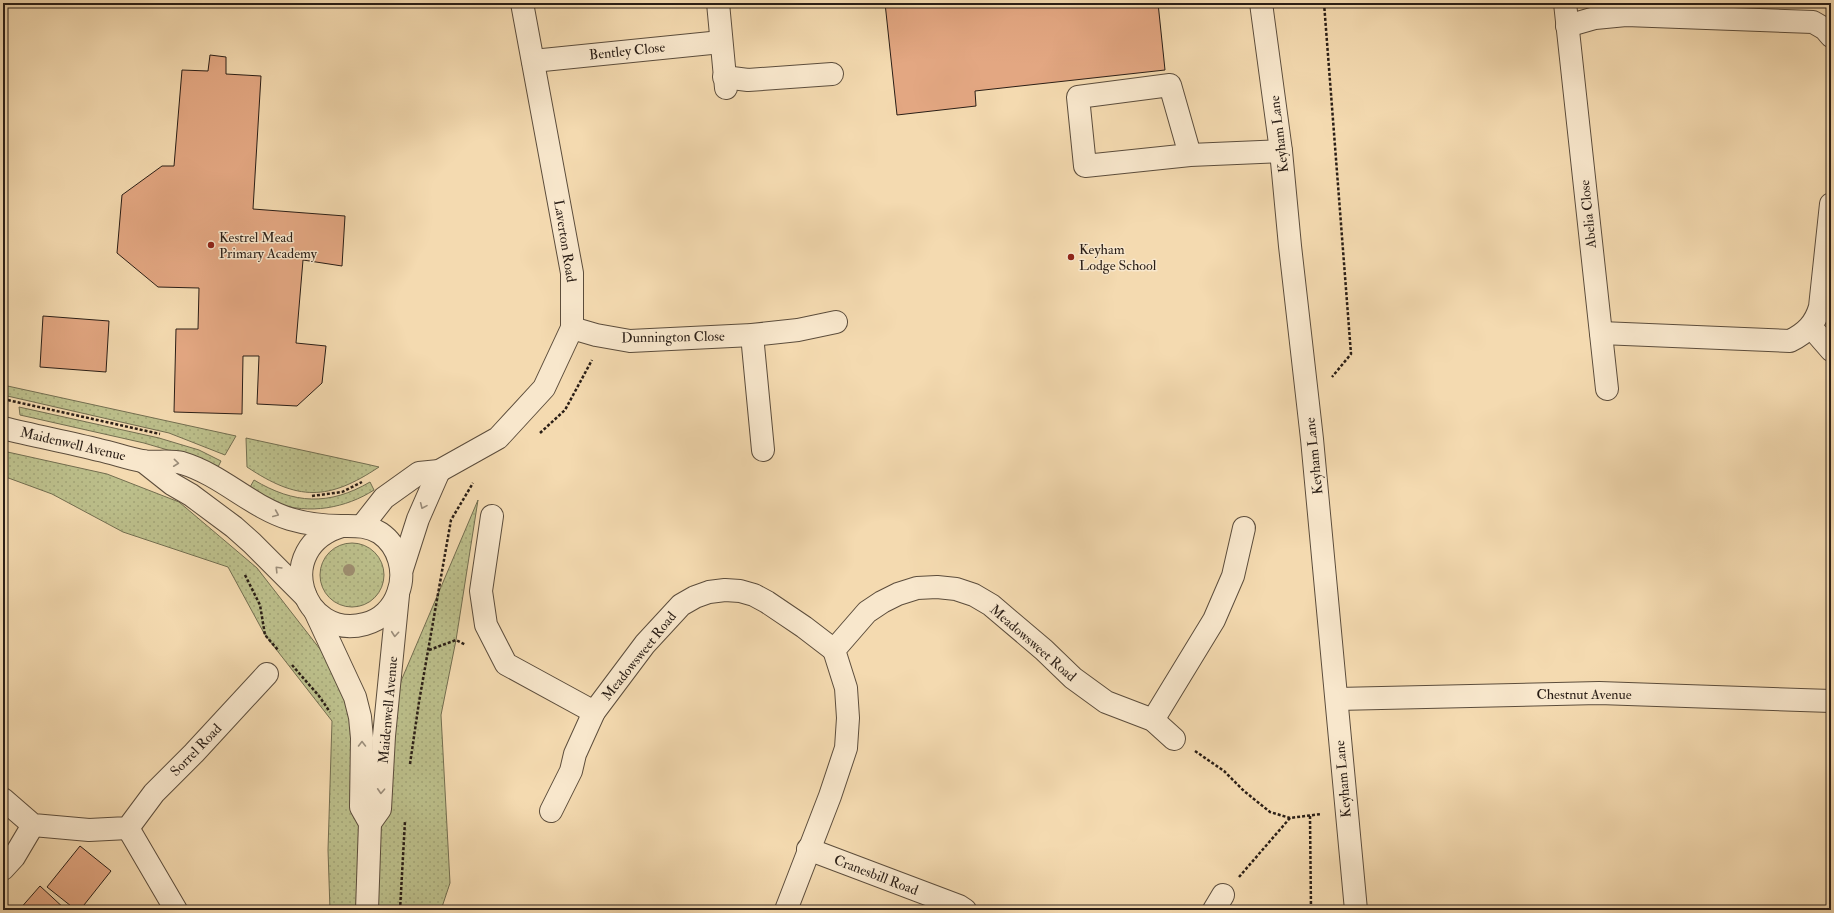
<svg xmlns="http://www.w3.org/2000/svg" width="1834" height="913" font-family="'IM FELL Double Pica',serif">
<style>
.grass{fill:url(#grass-dots);stroke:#736e50}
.building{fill:#e3a782;stroke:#2a1e16}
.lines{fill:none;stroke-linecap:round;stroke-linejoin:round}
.minor-casing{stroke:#5c4d3c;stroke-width:24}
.path{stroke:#2a1e16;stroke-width:2.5;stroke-dasharray:3 2;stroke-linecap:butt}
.minor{stroke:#f8e7cc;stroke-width:22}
.tree{fill:#9d8d6f}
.oneway{stroke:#9b8d7a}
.poi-dot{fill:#8f2418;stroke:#f8e7cc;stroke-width:1.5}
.labels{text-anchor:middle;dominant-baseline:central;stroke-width:3;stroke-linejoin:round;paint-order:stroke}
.street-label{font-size:14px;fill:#2a1e16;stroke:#f8e7cc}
.poi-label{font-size:14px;fill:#2a1e16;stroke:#f8e7cc;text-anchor:start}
</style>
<defs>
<pattern id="grass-dots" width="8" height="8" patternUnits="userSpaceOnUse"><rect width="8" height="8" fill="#bcbf8b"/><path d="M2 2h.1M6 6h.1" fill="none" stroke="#a2a477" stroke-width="1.8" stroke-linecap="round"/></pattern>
</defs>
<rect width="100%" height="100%" fill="#f4dab0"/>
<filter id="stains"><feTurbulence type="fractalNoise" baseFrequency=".005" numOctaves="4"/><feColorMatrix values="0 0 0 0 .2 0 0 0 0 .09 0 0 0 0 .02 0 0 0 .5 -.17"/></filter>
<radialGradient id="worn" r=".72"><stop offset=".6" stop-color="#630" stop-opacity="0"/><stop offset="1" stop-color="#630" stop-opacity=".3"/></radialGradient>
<!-- grass -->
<g class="grass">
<path d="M 3,385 L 236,436 L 225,455 L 169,433 L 3,395 Z"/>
<path d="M 19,407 L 159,438 L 199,450 L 221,461 L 217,469 L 178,453 L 144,443 L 20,415 Z"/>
<path d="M 246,438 L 366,464 L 379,467 C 328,501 298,501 247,467 Z"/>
<path d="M 3,451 L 107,474 L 179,502 L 257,568 L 323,653 L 355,712 L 367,761 L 478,500 L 456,640 L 441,715 L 450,883 L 441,910 L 330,910 L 328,850 L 332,721 L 265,635 L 228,567 L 123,532 L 52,494 L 3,476 Z"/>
<path d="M 254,480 C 294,504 329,506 370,482 L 374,490 C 346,508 309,515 276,503 C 267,499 258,493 249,489 Z"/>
<circle cx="352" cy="575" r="32"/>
</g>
<!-- building -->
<g class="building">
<path d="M 885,3 L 1158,3 L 1165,70 L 975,91 L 976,106 L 897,115 Z"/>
<path d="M 210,55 L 226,57 L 226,74 L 261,76 L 253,209 L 345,216 L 342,266 L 303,260 L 296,343 L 326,346 L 322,383 L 297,406 L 257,404 L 259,356 L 243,356 L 242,414 L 174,412 L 176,329 L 198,329 L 199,288 L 158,287 L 117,253 L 122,195 L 162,166 L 174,166 L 182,70 L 208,71 Z"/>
<path d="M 43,316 L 109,321 L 106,372 L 40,367 Z"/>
<path d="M 80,846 L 111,871 L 80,910 L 76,910 L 47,887 Z"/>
<path d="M 40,886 L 66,910 L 19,910 Z"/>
</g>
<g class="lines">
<!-- minor casing -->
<g class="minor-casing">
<g id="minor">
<path d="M 718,3 L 726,88"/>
<path d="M 1261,3 L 1281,151 L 1290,246 L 1312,439 L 1356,910"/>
<path d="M 1565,3 L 1607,389"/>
<path d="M 1567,26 L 1595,18 L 1626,15 L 1813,22 L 1825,29 L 1831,36"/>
<path d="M 533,61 L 721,42"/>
<path d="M 724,77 L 748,80 L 832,74"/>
<path d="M 1190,155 L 1170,85 L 1078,97 L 1085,166 L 1190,155 L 1281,151"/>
<path d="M 1811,327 L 1831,350"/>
<path d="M 572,328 L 596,335 L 630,341 L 752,335 L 798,330 L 836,322"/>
<path d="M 1601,333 L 1790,341 C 1806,333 1815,324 1820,307 L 1831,204"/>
<path d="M 752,335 L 763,450"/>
<path d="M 3,428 C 35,436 67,442 99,450 C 113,453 127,458 142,461 C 155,463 170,460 182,463 C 222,475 251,507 290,519 C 307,524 324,526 341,526 C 355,526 367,525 380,533 C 399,546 406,572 398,593 C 393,608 381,620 365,624 C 302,641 271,547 342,526"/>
<path d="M 143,461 L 172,484 L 191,495 L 234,527 L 252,543 L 306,597"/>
<path d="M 492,516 L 481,591 L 486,625 L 506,664 L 594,712"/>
<path d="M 362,526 L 384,498 L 419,473 L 439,471 L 498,438 L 544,388 L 572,328 L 572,273 L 522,3"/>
<path d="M 402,569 L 418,519 L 439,471"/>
<path d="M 315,611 L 355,697 L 360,717 L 362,738 L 361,807 L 370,823 L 367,910"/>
<path d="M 1337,699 L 1599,693 L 1831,701"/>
<path d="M 1153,720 L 1214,620 L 1233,576 L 1244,528"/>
<path d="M 3,799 L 33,825 L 89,830 L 128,828 L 154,793 L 194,753 L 267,674"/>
<path d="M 551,811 L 571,771 L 575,754 L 594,712 L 645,644 L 681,605 L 695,597 L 709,592 L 725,590 L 740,591 L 754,595 L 767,602 L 804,627 L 834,650"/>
<path d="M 370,823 L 380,809 L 384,736 L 398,595"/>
<path d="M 128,828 L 176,910"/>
<path d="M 808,849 L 959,906 L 965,910"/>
<path d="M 3,869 L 14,857 L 33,825"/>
<path d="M 786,910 L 830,796 L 846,748 L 848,718 L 846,688 L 834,650 L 867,612 L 882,602 L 898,594 L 917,588 L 937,587 L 956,589 L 974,595 L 991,605 L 1044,650 L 1073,678 L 1106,702 L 1153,720 L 1174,739"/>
<path d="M 1214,910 L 1223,895"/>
</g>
</g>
<!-- path -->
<g class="path">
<path d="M 1324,3 L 1351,354 L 1332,377"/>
<path d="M 3,399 L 160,434"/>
<path d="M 540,433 L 565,410 L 592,360"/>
<path d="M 312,496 L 342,492 L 362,482"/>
<path d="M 245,575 L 260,605 L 265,635 L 279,651"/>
<path d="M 429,650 L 456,640 L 466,645"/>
<path d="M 292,665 L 319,696 L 330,712"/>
<path d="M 1195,751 L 1224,771 L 1244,791 L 1270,812 L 1290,818 L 1321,814"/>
<path d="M 410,764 L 419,702 L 451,520 L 473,483"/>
<path d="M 1310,816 L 1311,910"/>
<path d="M 1239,877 L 1290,818"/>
<path d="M 400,910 L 405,821"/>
</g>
<!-- minor -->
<use href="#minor" class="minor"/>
</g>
<!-- trees -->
<circle class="tree" cx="349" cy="570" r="6"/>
<!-- one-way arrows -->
<defs><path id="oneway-chevron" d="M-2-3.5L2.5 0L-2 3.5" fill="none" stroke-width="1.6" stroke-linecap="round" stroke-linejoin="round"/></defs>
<g class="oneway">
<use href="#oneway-chevron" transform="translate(176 463) rotate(6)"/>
<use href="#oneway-chevron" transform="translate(423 506) rotate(114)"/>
<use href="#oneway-chevron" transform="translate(276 514) rotate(23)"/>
<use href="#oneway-chevron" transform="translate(278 569) rotate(-134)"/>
<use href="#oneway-chevron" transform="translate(395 634) rotate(95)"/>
<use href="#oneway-chevron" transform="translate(362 744) rotate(-90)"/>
<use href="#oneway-chevron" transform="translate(381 791) rotate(93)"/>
</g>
<!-- markers -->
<g class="poi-dot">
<circle cx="211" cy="245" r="4"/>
<circle cx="1071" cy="257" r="4"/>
</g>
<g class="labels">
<!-- street labels -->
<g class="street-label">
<text transform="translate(627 51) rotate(-6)">Bentley Close</text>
<text transform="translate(1279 134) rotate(-97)">Keyham Lane</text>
<text transform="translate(1588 214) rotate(-96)">Abelia Close</text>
<text transform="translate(565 241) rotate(81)">Laverton Road</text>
<text transform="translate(673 337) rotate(-1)">Dunnington Close</text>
<text transform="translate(73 444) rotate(13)">Maidenwell Avenue</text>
<text transform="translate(1314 456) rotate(-96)">Keyham Lane</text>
<text transform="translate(1033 643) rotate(41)">Meadowsweet Road</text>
<text transform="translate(639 656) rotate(-51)">Meadowsweet Road</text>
<text x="1584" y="694">Chestnut Avenue</text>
<text transform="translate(388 710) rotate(-85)">Maidenwell Avenue</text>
<text transform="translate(196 750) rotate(-46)">Sorrel Road</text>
<text transform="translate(1343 779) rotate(-95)">Keyham Lane</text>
<text transform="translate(876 875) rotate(21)">Cranesbill Road</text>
</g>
<!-- poi labels -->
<g class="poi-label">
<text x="219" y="237">Kestrel Mead<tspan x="219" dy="16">Primary Academy</tspan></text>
<text x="1079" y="249">Keyham<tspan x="1079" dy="16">Lodge School</tspan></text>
</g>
</g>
<!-- margin -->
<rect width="1834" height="913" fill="none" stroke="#f4dab0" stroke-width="16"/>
<rect x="4" y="4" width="1826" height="905" fill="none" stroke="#2a1e16" stroke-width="2"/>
<rect x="8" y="8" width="1818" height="897" fill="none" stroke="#2a1e16"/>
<rect width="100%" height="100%" filter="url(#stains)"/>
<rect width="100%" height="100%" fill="url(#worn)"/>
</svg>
